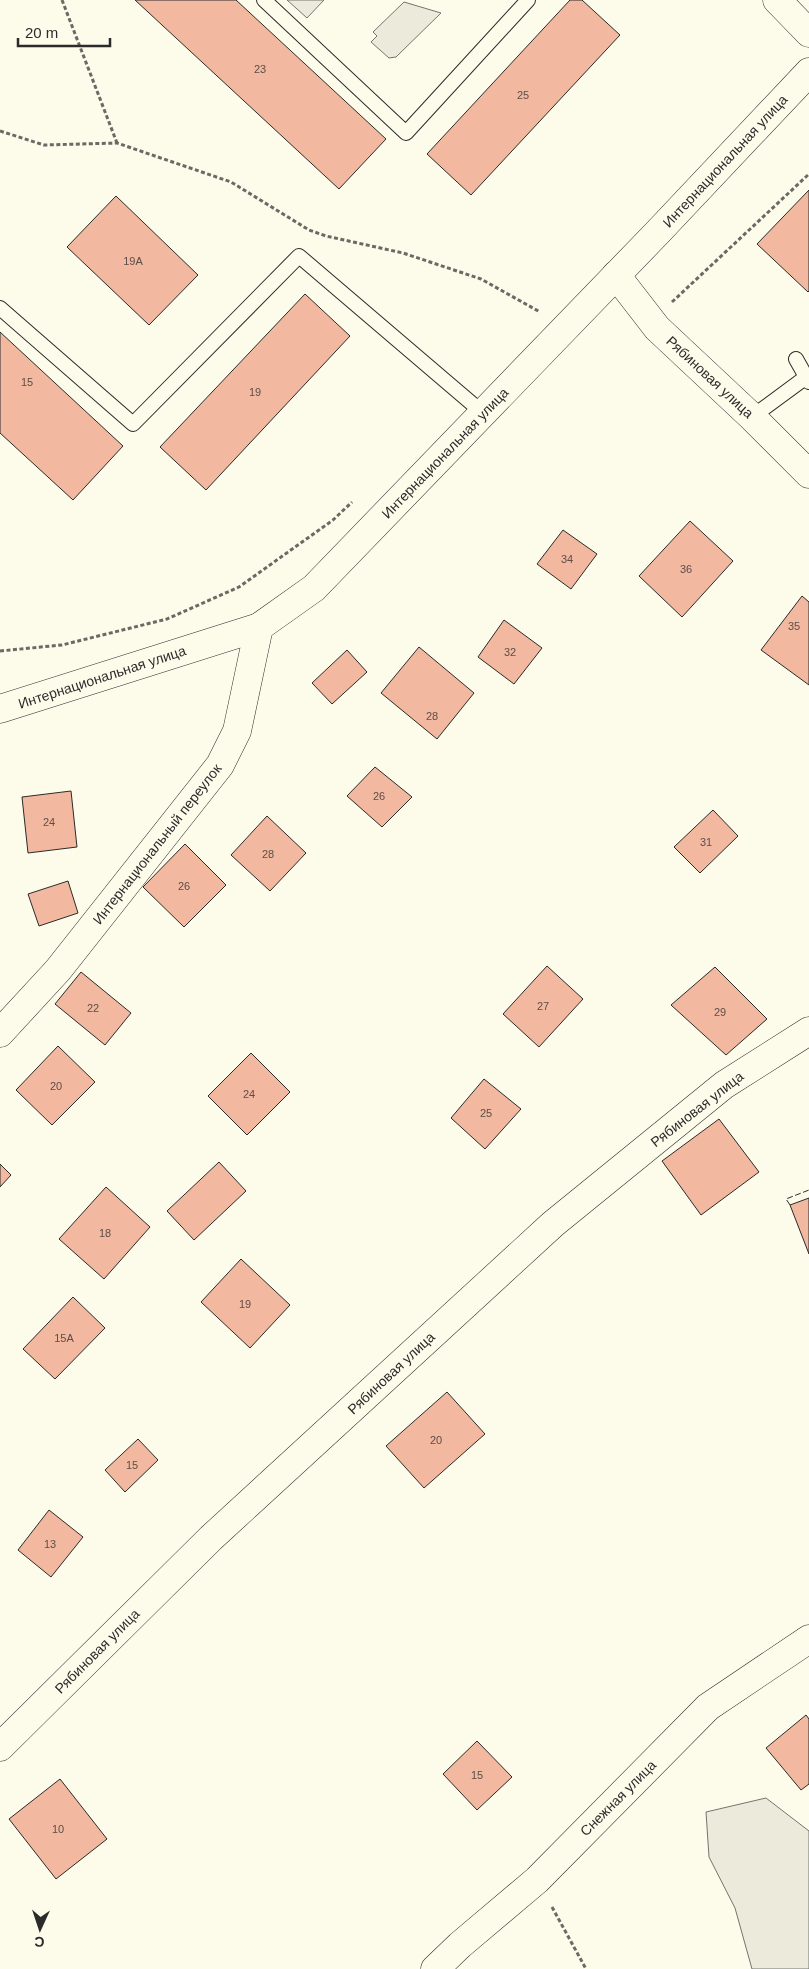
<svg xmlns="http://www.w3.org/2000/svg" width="809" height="1969" font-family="Helvetica,sans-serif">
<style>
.green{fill:#ecebdb;stroke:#74746e}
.building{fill:#f2b8a0;stroke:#2b2b2b}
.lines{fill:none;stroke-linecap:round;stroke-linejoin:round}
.lane-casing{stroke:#2b2b2b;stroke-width:16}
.street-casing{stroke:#2b2b2b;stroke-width:29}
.secondary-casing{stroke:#2b2b2b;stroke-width:29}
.path{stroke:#6a6964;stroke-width:3;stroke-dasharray:4 2.5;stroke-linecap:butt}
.lane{stroke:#fdfbea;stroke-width:14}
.street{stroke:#fdfbea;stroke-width:28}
.secondary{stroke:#fdfbea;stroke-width:28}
.fence{stroke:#2b2b2b;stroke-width:1;stroke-dasharray:6 2.5;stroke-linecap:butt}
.labels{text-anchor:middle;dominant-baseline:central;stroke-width:4;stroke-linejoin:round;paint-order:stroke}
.number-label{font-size:11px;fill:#5d4e48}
.street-label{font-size:14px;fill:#2b2b2b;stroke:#fdfbea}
</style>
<rect width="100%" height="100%" fill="#fdfbea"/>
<!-- green -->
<g class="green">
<path d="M 287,0 L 324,0 L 307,18 Z"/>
<path d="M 404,2 L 441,13 L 396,57 L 389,58 L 371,42 L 377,36 L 373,32 Z"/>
<path d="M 766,1798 L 809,1831 L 809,1969 L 752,1969 L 735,1908 L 709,1857 L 706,1812 Z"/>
</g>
<!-- building -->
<g class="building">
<path d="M 135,0 L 236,0 L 386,139 L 339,189 Z"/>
<path d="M 570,0 L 582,0 L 620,35 L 471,195 L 427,154 Z"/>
<path d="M 809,190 L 809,291 L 808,292 L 757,244 Z"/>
<path d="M 116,196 L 198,275 L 149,325 L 67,247 Z"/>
<path d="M 305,294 L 350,336 L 206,490 L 160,447 Z"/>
<path d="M 0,332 L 123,446 L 73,500 L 0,433 Z"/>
<path d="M 690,521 L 733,561 L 682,617 L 639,576 Z"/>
<path d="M 563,530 L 597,554 L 571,589 L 537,564 Z"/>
<path d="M 802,596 L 809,602 L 809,685 L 761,650 Z"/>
<path d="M 504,620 L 542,648 L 514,684 L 478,657 Z"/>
<path d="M 419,647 L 474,693 L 437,739 L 381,693 Z"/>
<path d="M 347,650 L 367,672 L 332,704 L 312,683 Z"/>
<path d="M 375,767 L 412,797 L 382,827 L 347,796 Z"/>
<path d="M 71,791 L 77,847 L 28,853 L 22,797 Z"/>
<path d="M 713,810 L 738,836 L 700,873 L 674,847 Z"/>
<path d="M 267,816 L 306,853 L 270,891 L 231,855 Z"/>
<path d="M 185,844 L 226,885 L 184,927 L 143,887 Z"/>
<path d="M 68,881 L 78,913 L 39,926 L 28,894 Z"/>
<path d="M 547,966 L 583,999 L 539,1047 L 503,1014 Z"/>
<path d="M 715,967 L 767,1019 L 726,1055 L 671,1005 Z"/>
<path d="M 81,972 L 131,1013 L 105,1045 L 55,1004 Z"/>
<path d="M 58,1046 L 95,1082 L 52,1125 L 16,1090 Z"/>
<path d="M 251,1053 L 290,1092 L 247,1135 L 208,1096 Z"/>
<path d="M 484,1079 L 521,1109 L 485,1149 L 451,1118 Z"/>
<path d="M 719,1119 L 759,1172 L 701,1215 L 662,1161 Z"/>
<path d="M 219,1162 L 246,1191 L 194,1240 L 167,1211 Z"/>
<path d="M 0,1164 L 11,1175 L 0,1187 Z"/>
<path d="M 106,1187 L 150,1227 L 104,1279 L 59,1239 Z"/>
<path d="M 809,1198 L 809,1254 L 790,1205 Z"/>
<path d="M 241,1259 L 290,1305 L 250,1348 L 201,1302 Z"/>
<path d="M 73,1297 L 105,1328 L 55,1379 L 23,1349 Z"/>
<path d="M 447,1392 L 485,1434 L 424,1488 L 386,1446 Z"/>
<path d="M 138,1439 L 158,1460 L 125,1492 L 105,1470 Z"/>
<path d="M 49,1510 L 83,1537 L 51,1577 L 18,1550 Z"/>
<path d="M 806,1715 L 809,1719 L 809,1784 L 801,1790 L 766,1748 Z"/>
<path d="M 477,1741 L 512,1777 L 477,1810 L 443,1774 Z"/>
<path d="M 60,1779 L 107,1839 L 56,1879 L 9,1819 Z"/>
</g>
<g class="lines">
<!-- lane casing -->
<g class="lane-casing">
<g id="lane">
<path d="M 264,0 L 406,133 L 528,0"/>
<path d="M 0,308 L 133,424 L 299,256 L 483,413"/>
<path d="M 796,359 L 809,382"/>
<path d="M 752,417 L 809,375"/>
</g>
</g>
<!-- street casing -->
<g class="street-casing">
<g id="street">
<path d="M 777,0 L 809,33"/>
<path d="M 616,275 L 657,328 L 752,417 L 809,474"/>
<path d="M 0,1033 L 58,970 L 220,765 L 237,731 L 259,627"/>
<path d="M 0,1747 L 211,1538 L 553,1224 L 724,1085 L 809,1031"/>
<path d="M 435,1969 L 460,1945 L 537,1880 L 708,1707 L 809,1639"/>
</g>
</g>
<!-- secondary casing -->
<g class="secondary-casing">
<path id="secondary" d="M 0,709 L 259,627 L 314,588 L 658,232 L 809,72"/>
</g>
<!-- path -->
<g class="path">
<path d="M 62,0 L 117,143"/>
<path d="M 0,131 L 44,145 L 117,143 L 231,182 L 309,230 L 326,236 L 403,253 L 481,279 L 540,312"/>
<path d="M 672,302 L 809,174"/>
<path d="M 0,651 L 62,645 L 167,619 L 239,587 L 333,520 L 352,502"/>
<path d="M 552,1907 L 586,1969"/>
</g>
<!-- lane -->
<use href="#lane" class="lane"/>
<!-- street -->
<use href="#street" class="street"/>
<!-- secondary -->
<use href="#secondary" class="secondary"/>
<!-- fence -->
<path class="fence" d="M 790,1205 L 786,1199 L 809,1190"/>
</g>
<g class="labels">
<!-- number labels -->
<g class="number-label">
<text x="260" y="69">23</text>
<text x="523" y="95">25</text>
<text x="133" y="261">19А</text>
<text x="27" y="382">15</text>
<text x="255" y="392">19</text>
<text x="567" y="559">34</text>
<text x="686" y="569">36</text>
<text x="794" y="626">35</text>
<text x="510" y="652">32</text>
<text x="432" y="716">28</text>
<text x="379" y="796">26</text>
<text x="49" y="822">24</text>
<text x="706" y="842">31</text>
<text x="268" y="854">28</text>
<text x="184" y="886">26</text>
<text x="543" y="1006">27</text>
<text x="93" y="1008">22</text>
<text x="720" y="1012">29</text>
<text x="56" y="1086">20</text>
<text x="249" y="1094">24</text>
<text x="486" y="1113">25</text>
<text x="105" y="1233">18</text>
<text x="245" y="1304">19</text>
<text x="64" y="1338">15А</text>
<text x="436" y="1440">20</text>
<text x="132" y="1465">15</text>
<text x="50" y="1544">13</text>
<text x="477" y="1775">15</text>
<text x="58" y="1829">10</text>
</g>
<!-- street labels -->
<g class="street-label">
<text transform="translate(725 161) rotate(-47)">Интернациональная улица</text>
<text transform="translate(710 377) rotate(43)">Рябиновая улица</text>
<text transform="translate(445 453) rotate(-46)">Интернациональная улица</text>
<text transform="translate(102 677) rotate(-18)">Интернациональная улица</text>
<text transform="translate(157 844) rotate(-52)">Интернациональный переулок</text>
<text transform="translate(697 1109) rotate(-38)">Рябиновая улица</text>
<text transform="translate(391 1373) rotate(-43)">Рябиновая улица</text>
<text transform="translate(97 1651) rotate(-45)">Рябиновая улица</text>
<text transform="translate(618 1798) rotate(-45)">Снежная улица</text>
</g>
</g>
<!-- north arrow -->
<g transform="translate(40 1929) rotate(183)" stroke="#fdfbea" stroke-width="4" paint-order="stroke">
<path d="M0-4L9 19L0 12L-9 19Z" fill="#2b2b2b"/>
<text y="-8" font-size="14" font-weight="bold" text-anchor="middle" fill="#2b2b2b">С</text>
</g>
<!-- scale -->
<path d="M18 38v8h92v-8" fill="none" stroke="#2b2b2b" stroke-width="2.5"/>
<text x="25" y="38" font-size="15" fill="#2b2b2b" stroke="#fdfbea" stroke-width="4" paint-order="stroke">20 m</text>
</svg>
